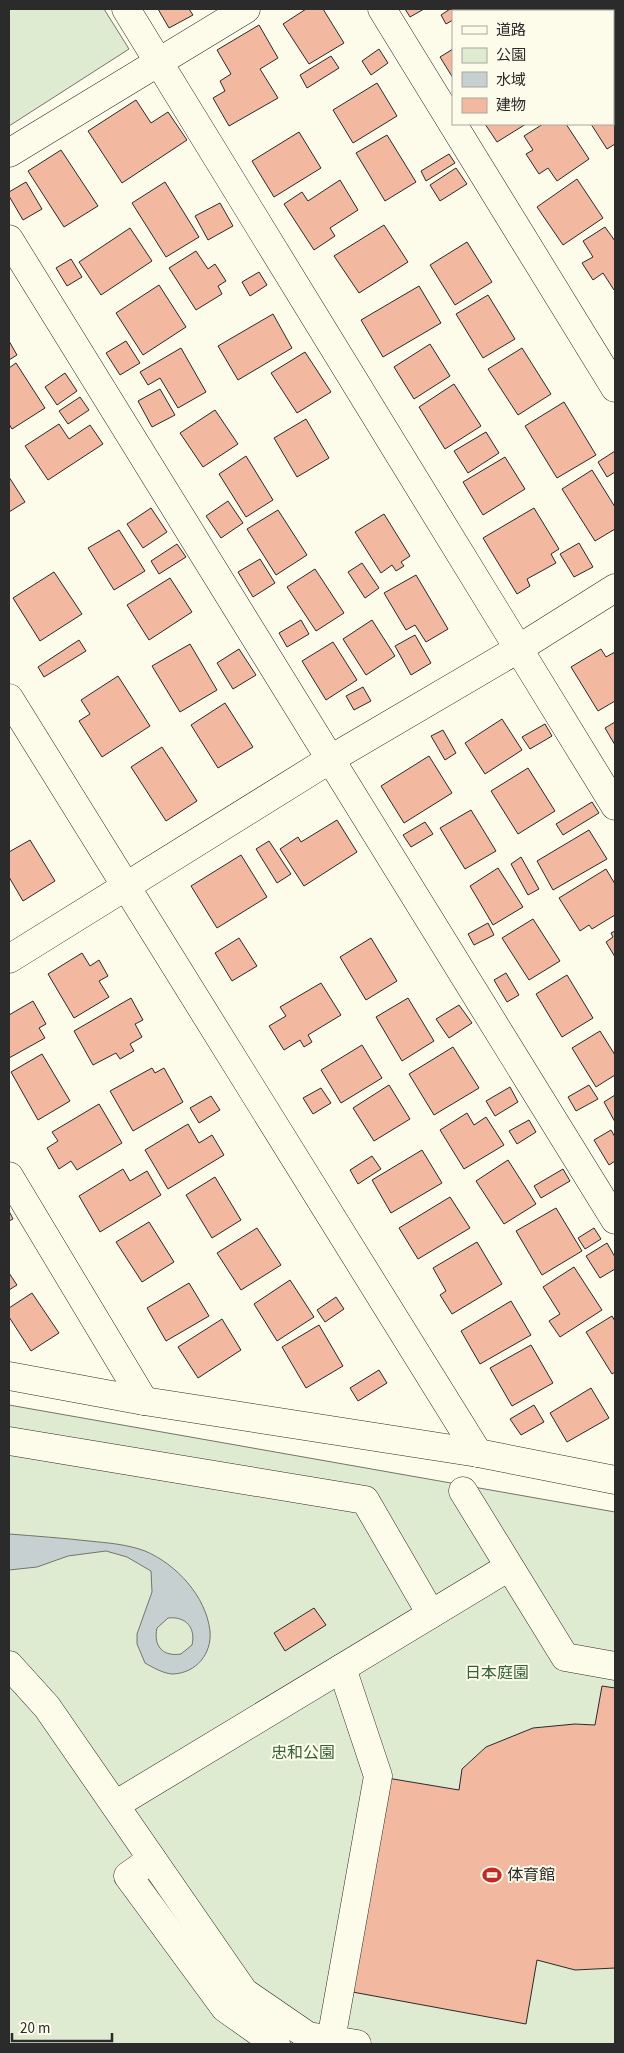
<svg xmlns="http://www.w3.org/2000/svg" width="624" height="2053" font-family="'Source Sans 3','Noto Sans JP',sans-serif">
<style>
.green{fill:#deebd1;stroke:#74746e}
.water{fill:#c7d0d0;stroke:#74746e;fill-rule:evenodd}
.building{fill:#f2b8a0;stroke:#2b2b2b}
.lines{fill:none;stroke-linecap:round;stroke-linejoin:round}
.street-casing{stroke:#2b2b2b;stroke-width:29}
.street{stroke:#fdfbea;stroke-width:28}
.labels{text-anchor:middle;dominant-baseline:central;stroke-width:4;stroke-linejoin:round;paint-order:stroke}
.park-label{font-size:16px;fill:#34623c;stroke:#fdfbea}
.poi-label{font-size:16px;fill:#2b2b2b;stroke:#fdfbea;text-anchor:start}
</style>
<rect width="100%" height="100%" fill="#fdfbea"/>
<!-- green -->
<g class="green">
<path d="M 9,9 L 104,9 L 129,49 L 9,126 Z"/>
<path d="M 9,1405 L 615,1512 L 615,2044 L 9,2044 Z"/>
</g>
<!-- water -->
<path class="water" d="M 9,1534 C 35,1536 62,1538 89,1541 C 108,1543 126,1544 145,1551 C 176,1564 206,1596 210,1631 C 212,1654 196,1673 173,1674 C 164,1674 152,1667 145,1663 L 137,1644 L 137,1634 L 152,1592 L 151,1571 L 127,1557 L 106,1551 L 68,1556 L 37,1567 L 9,1570 ZM 168,1618 C 186,1616 196,1628 192,1645 L 181,1654 C 163,1657 153,1646 157,1628 Z"/>
<!-- building -->
<g class="building">
<path d="M 158,9 L 189,9 L 193,15 L 169,28 Z"/>
<path d="M 306,9 L 323,9 L 344,43 L 309,64 L 283,24 Z"/>
<path d="M 405,9 L 424,9 L 410,17 Z"/>
<path d="M 450,9 L 470,9 L 466,11 L 453,11 L 453,20 L 446,24 L 441,15 Z"/>
<path d="M 523,9 L 580,9 L 580,10 L 577,11 L 525,11 Z"/>
<path d="M 259,25 L 278,58 L 260,69 L 278,98 L 229,126 L 213,98 L 225,91 L 220,81 L 231,74 L 217,50 Z"/>
<path d="M 379,49 L 388,63 L 371,75 L 362,61 Z"/>
<path d="M 453,49 L 453,78 L 440,57 Z"/>
<path d="M 331,56 L 339,68 L 307,88 L 300,75 Z"/>
<path d="M 377,83 L 397,116 L 353,143 L 333,110 Z"/>
<path d="M 615,91 L 615,144 L 607,149 L 591,124 L 613,124 L 613,93 Z"/>
<path d="M 136,100 L 151,123 L 168,112 L 187,140 L 122,183 L 88,131 Z"/>
<path d="M 485,124 L 526,124 L 497,142 Z"/>
<path d="M 543,124 L 566,124 L 589,159 L 557,181 L 548,168 L 539,174 L 526,154 L 533,150 L 524,136 Z"/>
<path d="M 299,132 L 321,168 L 274,197 L 252,161 Z"/>
<path d="M 387,135 L 416,182 L 385,201 L 356,153 Z"/>
<path d="M 61,150 L 98,206 L 64,227 L 28,171 Z"/>
<path d="M 449,154 L 455,163 L 426,181 L 421,171 Z"/>
<path d="M 456,168 L 467,184 L 440,201 L 430,185 Z"/>
<path d="M 577,179 L 603,218 L 563,245 L 537,207 Z"/>
<path d="M 340,180 L 358,210 L 330,228 L 335,236 L 314,250 L 284,204 L 302,192 L 308,201 Z"/>
<path d="M 26,182 L 42,209 L 23,220 L 9,196 L 9,192 Z"/>
<path d="M 165,182 L 199,237 L 166,257 L 132,203 Z"/>
<path d="M 220,203 L 233,226 L 208,240 L 195,216 Z"/>
<path d="M 384,225 L 408,262 L 359,293 L 334,256 Z"/>
<path d="M 605,227 L 615,241 L 615,289 L 614,290 L 603,273 L 593,280 L 582,263 L 593,257 L 583,241 Z"/>
<path d="M 130,228 L 152,261 L 101,295 L 79,262 Z"/>
<path d="M 467,242 L 492,282 L 455,305 L 430,265 Z"/>
<path d="M 196,251 L 208,269 L 215,264 L 226,281 L 218,286 L 222,294 L 196,310 L 169,268 Z"/>
<path d="M 71,259 L 82,277 L 67,286 L 56,268 Z"/>
<path d="M 259,272 L 267,285 L 250,296 L 242,282 Z"/>
<path d="M 159,285 L 186,327 L 143,355 L 116,313 Z"/>
<path d="M 419,286 L 441,323 L 383,357 L 361,320 Z"/>
<path d="M 488,295 L 515,339 L 483,358 L 456,314 Z"/>
<path d="M 273,314 L 292,348 L 238,380 L 218,346 Z"/>
<path d="M 9,341 L 17,355 L 9,360 Z"/>
<path d="M 126,341 L 140,363 L 120,375 L 106,353 Z"/>
<path d="M 430,344 L 450,376 L 414,399 L 394,367 Z"/>
<path d="M 181,348 L 206,392 L 178,408 L 160,378 L 148,385 L 140,372 Z"/>
<path d="M 522,348 L 551,394 L 518,415 L 488,369 Z"/>
<path d="M 305,352 L 331,392 L 297,413 L 271,373 Z"/>
<path d="M 16,363 L 45,408 L 12,429 L 9,424 L 9,368 Z"/>
<path d="M 65,373 L 77,391 L 57,405 L 45,387 Z"/>
<path d="M 454,384 L 481,426 L 445,449 L 419,407 Z"/>
<path d="M 160,389 L 175,415 L 152,427 L 138,401 Z"/>
<path d="M 80,397 L 89,410 L 68,424 L 59,411 Z"/>
<path d="M 564,402 L 596,455 L 557,478 L 525,426 Z"/>
<path d="M 215,410 L 238,444 L 203,467 L 180,433 Z"/>
<path d="M 306,419 L 329,458 L 297,477 L 274,438 Z"/>
<path d="M 59,424 L 69,439 L 90,425 L 103,444 L 48,480 L 25,446 Z"/>
<path d="M 486,432 L 499,453 L 468,473 L 454,451 Z"/>
<path d="M 615,451 L 615,472 L 607,477 L 598,462 Z"/>
<path d="M 246,456 L 273,500 L 246,517 L 219,474 Z"/>
<path d="M 505,457 L 525,489 L 483,515 L 463,482 Z"/>
<path d="M 592,470 L 615,507 L 615,529 L 595,541 L 562,489 Z"/>
<path d="M 9,477 L 25,502 L 9,512 Z"/>
<path d="M 228,501 L 243,523 L 221,538 L 206,516 Z"/>
<path d="M 151,508 L 167,532 L 143,548 L 127,524 Z"/>
<path d="M 534,508 L 559,549 L 551,554 L 556,563 L 527,579 L 530,586 L 517,594 L 483,538 Z"/>
<path d="M 278,510 L 307,555 L 276,575 L 247,529 Z"/>
<path d="M 384,514 L 410,556 L 401,562 L 404,566 L 396,571 L 392,565 L 381,573 L 355,532 Z"/>
<path d="M 119,530 L 145,571 L 114,590 L 88,548 Z"/>
<path d="M 579,543 L 593,567 L 574,577 L 560,554 Z"/>
<path d="M 177,544 L 186,557 L 159,574 L 151,561 Z"/>
<path d="M 260,559 L 275,583 L 253,597 L 238,572 Z"/>
<path d="M 362,563 L 379,588 L 365,598 L 348,572 Z"/>
<path d="M 315,569 L 344,613 L 316,631 L 287,587 Z"/>
<path d="M 54,572 L 82,614 L 40,641 L 13,598 Z"/>
<path d="M 416,575 L 448,629 L 426,642 L 415,625 L 406,630 L 384,593 Z"/>
<path d="M 170,578 L 192,612 L 149,640 L 127,605 Z"/>
<path d="M 301,620 L 309,634 L 287,647 L 279,633 Z"/>
<path d="M 372,620 L 395,656 L 366,675 L 343,639 Z"/>
<path d="M 415,635 L 431,663 L 411,675 L 395,646 Z"/>
<path d="M 79,640 L 86,651 L 44,677 L 38,667 Z"/>
<path d="M 333,642 L 357,680 L 326,700 L 302,661 Z"/>
<path d="M 190,644 L 217,690 L 180,712 L 152,666 Z"/>
<path d="M 239,649 L 256,675 L 233,689 L 217,663 Z"/>
<path d="M 601,649 L 606,657 L 615,652 L 615,701 L 598,711 L 571,667 Z"/>
<path d="M 118,676 L 150,726 L 102,757 L 79,721 L 90,714 L 81,700 Z"/>
<path d="M 363,687 L 371,701 L 354,710 L 346,696 Z"/>
<path d="M 225,703 L 253,747 L 218,768 L 191,725 Z"/>
<path d="M 502,719 L 522,750 L 485,774 L 465,743 Z"/>
<path d="M 615,722 L 615,745 L 605,728 Z"/>
<path d="M 545,724 L 552,736 L 530,749 L 522,737 Z"/>
<path d="M 443,730 L 456,753 L 445,760 L 431,736 Z"/>
<path d="M 162,747 L 197,801 L 166,821 L 131,767 Z"/>
<path d="M 429,756 L 452,793 L 404,823 L 381,786 Z"/>
<path d="M 528,768 L 555,811 L 518,834 L 491,791 Z"/>
<path d="M 592,802 L 599,813 L 563,835 L 556,824 Z"/>
<path d="M 471,810 L 496,851 L 465,869 L 440,828 Z"/>
<path d="M 337,820 L 357,852 L 304,886 L 280,849 L 298,837 L 301,842 Z"/>
<path d="M 425,822 L 433,834 L 411,847 L 403,835 Z"/>
<path d="M 589,830 L 607,859 L 553,890 L 537,861 Z"/>
<path d="M 30,840 L 55,881 L 23,901 L 9,877 L 9,852 Z"/>
<path d="M 269,841 L 291,874 L 277,883 L 256,849 Z"/>
<path d="M 241,855 L 267,897 L 217,928 L 191,886 Z"/>
<path d="M 521,857 L 539,889 L 528,895 L 511,864 Z"/>
<path d="M 498,868 L 523,907 L 493,925 L 470,886 Z"/>
<path d="M 606,869 L 615,884 L 615,915 L 592,929 L 589,925 L 580,931 L 559,898 Z"/>
<path d="M 533,919 L 560,961 L 529,980 L 502,938 Z"/>
<path d="M 488,923 L 494,935 L 474,945 L 468,934 Z"/>
<path d="M 615,931 L 615,957 L 606,942 L 613,937 L 611,933 Z"/>
<path d="M 239,938 L 257,966 L 232,981 L 215,953 Z"/>
<path d="M 371,938 L 397,981 L 366,1000 L 340,957 Z"/>
<path d="M 82,953 L 90,966 L 99,960 L 108,976 L 99,981 L 109,997 L 74,1018 L 48,974 Z"/>
<path d="M 506,973 L 519,995 L 507,1002 L 494,980 Z"/>
<path d="M 567,975 L 593,1018 L 562,1037 L 536,994 Z"/>
<path d="M 321,983 L 341,1015 L 308,1035 L 312,1042 L 304,1047 L 300,1040 L 284,1050 L 269,1026 L 286,1016 L 280,1007 Z"/>
<path d="M 131,998 L 143,1020 L 135,1024 L 142,1037 L 130,1044 L 134,1051 L 120,1059 L 116,1053 L 93,1065 L 74,1031 Z"/>
<path d="M 408,998 L 434,1041 L 402,1061 L 376,1017 Z"/>
<path d="M 33,1001 L 46,1024 L 39,1028 L 45,1038 L 9,1058 L 9,1015 Z"/>
<path d="M 459,1005 L 472,1023 L 449,1038 L 436,1019 Z"/>
<path d="M 600,1031 L 615,1055 L 615,1075 L 596,1087 L 572,1048 Z"/>
<path d="M 362,1045 L 382,1078 L 341,1103 L 321,1070 Z"/>
<path d="M 453,1047 L 479,1088 L 434,1115 L 409,1074 Z"/>
<path d="M 42,1054 L 70,1101 L 38,1120 L 11,1072 Z"/>
<path d="M 152,1068 L 155,1073 L 164,1068 L 183,1102 L 133,1131 L 110,1091 Z"/>
<path d="M 389,1085 L 410,1119 L 374,1141 L 353,1108 Z"/>
<path d="M 589,1085 L 598,1099 L 576,1111 L 568,1097 Z"/>
<path d="M 510,1087 L 518,1102 L 495,1116 L 486,1101 Z"/>
<path d="M 321,1088 L 331,1103 L 313,1114 L 303,1098 Z"/>
<path d="M 615,1095 L 615,1122 L 604,1102 Z"/>
<path d="M 211,1096 L 220,1110 L 199,1123 L 190,1108 Z"/>
<path d="M 99,1104 L 122,1143 L 77,1170 L 71,1161 L 59,1169 L 47,1148 L 58,1141 L 52,1132 Z"/>
<path d="M 467,1113 L 474,1125 L 486,1117 L 504,1145 L 464,1169 L 440,1130 Z"/>
<path d="M 529,1120 L 536,1132 L 517,1144 L 509,1131 Z"/>
<path d="M 188,1124 L 199,1143 L 212,1135 L 224,1155 L 168,1189 L 145,1150 Z"/>
<path d="M 611,1130 L 615,1137 L 615,1161 L 609,1165 L 594,1140 Z"/>
<path d="M 422,1150 L 442,1183 L 391,1213 L 372,1180 Z"/>
<path d="M 372,1156 L 381,1169 L 358,1184 L 350,1170 Z"/>
<path d="M 508,1160 L 536,1204 L 504,1224 L 476,1181 Z"/>
<path d="M 123,1169 L 130,1181 L 147,1171 L 161,1195 L 100,1232 L 79,1196 Z"/>
<path d="M 563,1169 L 570,1181 L 541,1198 L 534,1186 Z"/>
<path d="M 215,1177 L 241,1220 L 212,1238 L 186,1195 Z"/>
<path d="M 450,1197 L 470,1228 L 418,1259 L 399,1228 Z"/>
<path d="M 556,1208 L 582,1251 L 542,1275 L 516,1231 Z"/>
<path d="M 9,1211 L 13,1219 L 9,1221 Z"/>
<path d="M 149,1222 L 174,1262 L 142,1282 L 116,1242 Z"/>
<path d="M 257,1228 L 281,1265 L 241,1290 L 217,1253 Z"/>
<path d="M 594,1228 L 601,1239 L 585,1249 L 578,1238 Z"/>
<path d="M 477,1242 L 502,1284 L 452,1314 L 440,1295 L 446,1291 L 433,1268 Z"/>
<path d="M 607,1243 L 615,1257 L 615,1269 L 600,1278 L 586,1256 Z"/>
<path d="M 574,1267 L 602,1310 L 560,1337 L 549,1321 L 560,1314 L 543,1287 Z"/>
<path d="M 9,1273 L 17,1285 L 9,1290 Z"/>
<path d="M 290,1280 L 314,1317 L 277,1341 L 254,1304 Z"/>
<path d="M 189,1283 L 209,1316 L 166,1341 L 147,1308 Z"/>
<path d="M 32,1293 L 59,1333 L 31,1351 L 9,1317 L 9,1308 Z"/>
<path d="M 336,1297 L 344,1309 L 325,1322 L 317,1310 Z"/>
<path d="M 511,1301 L 531,1335 L 480,1364 L 461,1331 Z"/>
<path d="M 612,1316 L 615,1321 L 615,1372 L 612,1374 L 586,1332 Z"/>
<path d="M 222,1319 L 241,1350 L 198,1378 L 178,1347 Z"/>
<path d="M 319,1325 L 343,1366 L 306,1388 L 282,1347 Z"/>
<path d="M 531,1345 L 553,1383 L 512,1406 L 490,1368 Z"/>
<path d="M 379,1370 L 387,1383 L 358,1401 L 350,1388 Z"/>
<path d="M 591,1388 L 609,1418 L 567,1442 L 550,1413 Z"/>
<path d="M 534,1405 L 544,1422 L 521,1435 L 510,1419 Z"/>
<path d="M 314,1608 L 326,1625 L 285,1651 L 274,1633 Z"/>
<path d="M 602,1686 L 615,1688 L 615,1968 L 575,1970 L 537,1960 L 526,2024 L 347,1991 L 387,1778 L 459,1790 L 462,1769 L 486,1747 L 533,1728 L 575,1724 L 595,1725 Z"/>
</g>
<g class="lines">
<!-- street casing -->
<g class="street-casing">
<g id="street">
<path d="M 126,9 L 615,806"/>
<path d="M 382,9 L 615,388"/>
<path d="M 9,153 L 246,9"/>
<path d="M 9,239 L 615,1220"/>
<path d="M 9,698 L 478,1453"/>
<path d="M 9,959 L 329,760 L 518,649 L 615,588"/>
<path d="M 9,1176 L 144,1401"/>
<path d="M 9,1376 L 144,1401 L 478,1453 L 615,1480"/>
<path d="M 9,1441 L 365,1500 L 431,1614"/>
<path d="M 463,1491 L 565,1657 L 615,1666"/>
<path d="M 9,1665 L 47,1707 L 244,1992 L 308,2036 L 357,2044"/>
<path d="M 115,1805 L 509,1567"/>
<path d="M 152,1859 L 128,1876 L 225,2008 L 276,2044"/>
<path d="M 331,2040 L 378,1776 L 342,1668"/>
</g>
</g>
<!-- street -->
<use href="#street" class="street"/>
</g>
<!-- icons -->
<defs>
<g id="stadium-bare" transform="scale(1.5)"><path d="M0-5a6.5 5 0 1 0 0 10a6.5 5 0 1 0 0-10ZM-3.5-1.8h7v3.6h-7Z" fill="#c62828" stroke="#fdfbea" stroke-width="2.5" paint-order="stroke"/></g>
</defs>
<g fill-rule="evenodd">
<use href="#stadium-bare" x="492" y="1875"/>
</g>
<g class="labels">
<!-- park labels -->
<g class="park-label">
<text x="497" y="1673">日本庭園</text>
<text x="303" y="1753">忠和公園</text>
</g>
<!-- poi labels -->
<g class="poi-label">
<text x="507" y="1875">体育館</text>
</g>
</g>
<!-- border -->
<rect width="624" height="2053" fill="none" stroke="#2b2b2b" stroke-width="20"/>
<!-- legend -->
<rect x="452" y="10" width="162" height="115" fill="#fdfbea" stroke="#a9a89e"/>
<rect x="462" y="26" width="25" height="8" fill="#fdfbea" stroke="#a9a89e"/>
<text x="496" y="35" font-size="15" fill="#2b2b2b">道路</text>
<rect x="462" y="48" width="25" height="15" fill="#deebd1" stroke="#a9a89e"/>
<text x="496" y="60" font-size="15" fill="#2b2b2b">公園</text>
<rect x="462" y="72" width="25" height="15" fill="#c7d0d0" stroke="#a9a89e"/>
<text x="496" y="85" font-size="15" fill="#2b2b2b">水域</text>
<rect x="462" y="98" width="25" height="15" fill="#f2b8a0" stroke="#a9a89e"/>
<text x="496" y="110" font-size="15" fill="#2b2b2b">建物</text>
<!-- scale -->
<path d="M12 2033v8h100v-8" fill="none" stroke="#2b2b2b" stroke-width="2.5"/>
<text x="20" y="2033" font-size="15" fill="#2b2b2b" stroke="#fdfbea" stroke-width="4" paint-order="stroke">20 m</text>
</svg>
